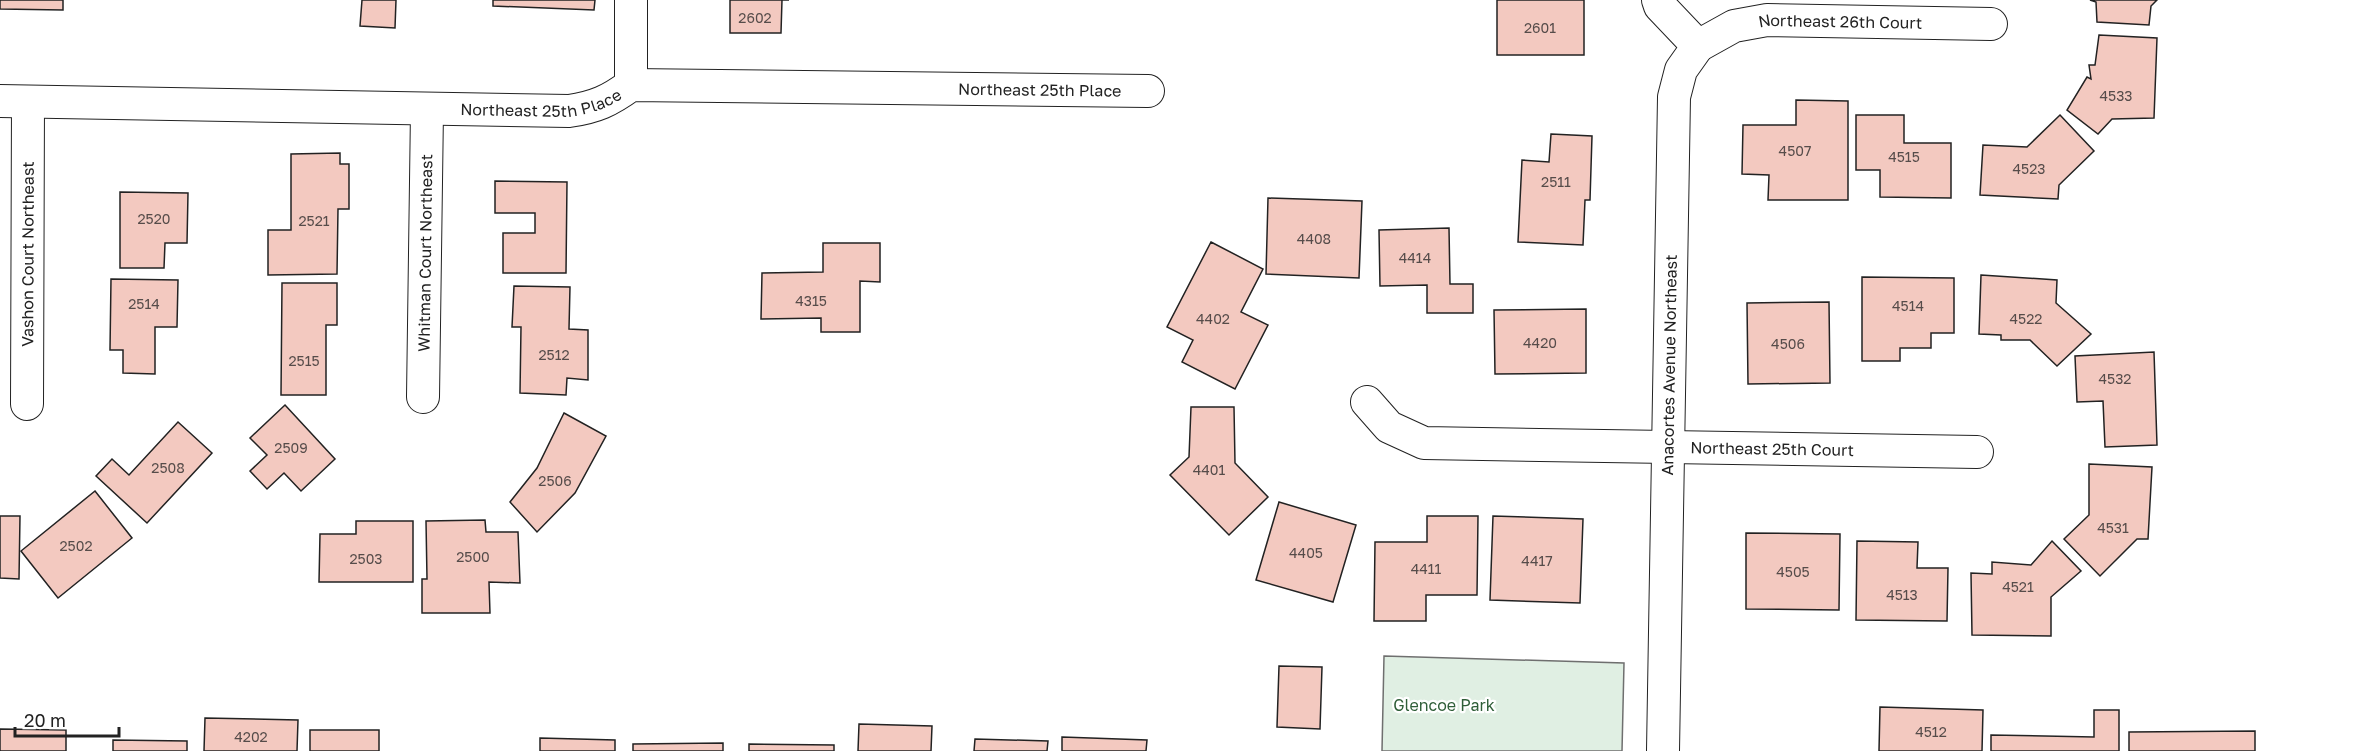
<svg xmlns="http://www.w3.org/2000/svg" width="2378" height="751" font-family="'Golos Text',sans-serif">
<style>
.green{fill:#e0efe3;stroke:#6f6f6f;stroke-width:1.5}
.building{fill:#f3c9c0;stroke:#222;stroke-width:1.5}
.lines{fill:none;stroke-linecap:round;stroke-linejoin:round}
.minor-casing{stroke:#222;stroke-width:34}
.minor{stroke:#fff;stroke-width:32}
.labels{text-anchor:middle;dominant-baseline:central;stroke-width:4.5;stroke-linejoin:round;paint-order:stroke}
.number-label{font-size:14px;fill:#564c4a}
.street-label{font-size:16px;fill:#222;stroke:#fff}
.park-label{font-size:16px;fill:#2f5e38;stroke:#fff}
</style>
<rect width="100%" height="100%" fill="#fff"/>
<!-- green -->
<path class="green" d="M 1384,656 L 1624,663 L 1622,751 L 1382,751 Z"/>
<!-- building -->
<g class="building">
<path d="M 0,0 L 63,0 L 63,10 L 0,9 Z"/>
<path d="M 362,0 L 396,0 L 395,28 L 360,26 Z"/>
<path d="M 493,0 L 595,0 L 594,10 L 493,6 Z"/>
<path d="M 730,0 L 789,0 L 782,0 L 781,33 L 730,33 Z"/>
<rect x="1497" y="0" width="87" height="55"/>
<path d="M 2090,0 L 2157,0 L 2151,6 L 2149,25 L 2097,22 L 2096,2 Z"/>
<path d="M 2099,35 L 2157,38 L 2154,118 L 2112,119 L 2098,134 L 2067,110 L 2087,77 L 2091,79 L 2089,65 L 2095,65 Z"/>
<path d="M 1796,100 L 1848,101 L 1848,200 L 1768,200 L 1769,175 L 1742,174 L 1743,125 L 1796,125 Z"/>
<path d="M 1856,115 L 1904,115 L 1904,143 L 1951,143 L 1951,198 L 1880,197 L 1880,170 L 1856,170 Z"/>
<path d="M 2060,115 L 2094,151 L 2059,185 L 2058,199 L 1980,195 L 1983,145 L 2027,147 Z"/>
<path d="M 1551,134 L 1592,136 L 1590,200 L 1585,200 L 1583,245 L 1518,242 L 1522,160 L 1549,162 Z"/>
<path d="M 340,153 L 340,164 L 349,164 L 349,209 L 338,209 L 337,274 L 268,275 L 268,230 L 291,230 L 291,154 Z"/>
<path d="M 495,181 L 567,182 L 566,273 L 503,273 L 503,233 L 535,233 L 535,213 L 495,213 Z"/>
<path d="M 120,192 L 188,193 L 187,243 L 165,243 L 164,268 L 120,268 Z"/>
<path d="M 1268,198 L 1362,201 L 1359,278 L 1266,274 Z"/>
<path d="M 1449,228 L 1450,284 L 1473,284 L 1473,313 L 1427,313 L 1427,285 L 1380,286 L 1379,230 Z"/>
<path d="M 1211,242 L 1263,269 L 1241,312 L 1268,325 L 1235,389 L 1182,362 L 1193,340 L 1167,327 Z"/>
<path d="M 823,243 L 880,243 L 880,282 L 860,281 L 860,332 L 821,332 L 821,318 L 761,319 L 762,273 L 823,272 Z"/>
<path d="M 1981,275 L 2057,280 L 2056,303 L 2091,334 L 2057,366 L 2030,340 L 2001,340 L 2001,335 L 1979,334 Z"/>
<path d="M 1862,277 L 1954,278 L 1954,333 L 1931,333 L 1931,348 L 1900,348 L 1900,361 L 1862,361 Z"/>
<path d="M 111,279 L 178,280 L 177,327 L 155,327 L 155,374 L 123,373 L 123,350 L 110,350 Z"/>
<path d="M 282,283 L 337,283 L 337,325 L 326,325 L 326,395 L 281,395 Z"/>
<path d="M 514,286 L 570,287 L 569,329 L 588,330 L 588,380 L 567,378 L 566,395 L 520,393 L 521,327 L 512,327 Z"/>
<path d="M 1829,302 L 1830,383 L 1748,384 L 1747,303 Z"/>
<path d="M 1586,309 L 1586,373 L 1495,374 L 1494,310 Z"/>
<path d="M 2154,352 L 2157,445 L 2105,447 L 2103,401 L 2077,402 L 2075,356 Z"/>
<path d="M 285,405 L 335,459 L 301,491 L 284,473 L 267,489 L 250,471 L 267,455 L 250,438 Z"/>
<path d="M 1191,407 L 1234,407 L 1235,463 L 1268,497 L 1229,535 L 1170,475 L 1189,457 Z"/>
<path d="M 564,413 L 606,436 L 575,493 L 537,532 L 510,502 L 537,468 Z"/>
<path d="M 178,422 L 212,453 L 147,523 L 96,476 L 112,459 L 129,475 Z"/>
<path d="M 2089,464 L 2152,467 L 2148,539 L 2137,539 L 2100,576 L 2064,539 L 2089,515 Z"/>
<path d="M 95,491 L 132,538 L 58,598 L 21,551 Z"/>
<path d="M 1279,502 L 1356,525 L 1333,602 L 1256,580 Z"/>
<path d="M 0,516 L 20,516 L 19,579 L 0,578 Z"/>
<path d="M 1427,516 L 1478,516 L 1477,595 L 1426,595 L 1426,621 L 1374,621 L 1375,542 L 1427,542 Z"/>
<path d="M 1493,516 L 1583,519 L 1580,603 L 1490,600 Z"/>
<path d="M 485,520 L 486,532 L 518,532 L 520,583 L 489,582 L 490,613 L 422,613 L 422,579 L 427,579 L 426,521 Z"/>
<path d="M 356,521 L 413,521 L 413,582 L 319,582 L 320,534 L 356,534 Z"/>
<path d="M 1746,533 L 1840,534 L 1839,610 L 1746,609 Z"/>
<path d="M 1857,541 L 1918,542 L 1917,568 L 1948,568 L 1947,621 L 1856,620 Z"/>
<path d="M 2052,541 L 2081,571 L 2051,597 L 2051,636 L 1972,635 L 1971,573 L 1992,574 L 1992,562 L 2031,565 Z"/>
<path d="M 1279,666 L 1322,667 L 1320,729 L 1277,727 Z"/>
<path d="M 1880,707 L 1983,710 L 1982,751 L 1879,751 Z"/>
<path d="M 2094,710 L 2119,710 L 2119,751 L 1991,751 L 1991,735 L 2094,737 Z"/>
<path d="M 205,718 L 298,720 L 297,751 L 204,751 Z"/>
<path d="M 859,724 L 932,726 L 931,751 L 858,751 Z"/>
<path d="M 0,729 L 66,730 L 66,751 L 0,751 Z"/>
<rect x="310" y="730" width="69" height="21"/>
<path d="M 2255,731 L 2255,751 L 2129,751 L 2129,732 Z"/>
<path d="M 1062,737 L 1147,740 L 1146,751 L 1062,751 Z"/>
<path d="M 540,738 L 615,740 L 615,751 L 540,751 Z"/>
<path d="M 975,739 L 1048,741 L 1047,751 L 974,751 Z"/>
<path d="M 113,740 L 187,741 L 187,751 L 113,751 Z"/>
<path d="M 723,743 L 723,751 L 633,751 L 633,744 Z"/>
<path d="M 749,744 L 834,745 L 834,751 L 749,751 Z"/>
</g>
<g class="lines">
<!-- minor casing -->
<g class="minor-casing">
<g id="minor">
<path d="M 1658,0 L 1660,6 L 1698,46 L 1681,70 L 1674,97 L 1663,751"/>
<path id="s1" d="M 1698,46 L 1734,26 L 1767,20 L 1991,24"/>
<path d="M 631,85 L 631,0"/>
<path id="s2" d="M 0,101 L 569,111 C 596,107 609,101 631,85 L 1148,91"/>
<path id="s3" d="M 423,397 L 427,110"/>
<path id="s4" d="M 1367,402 L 1389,427 L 1424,443 L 1977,452"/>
<path id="s5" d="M 27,404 L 28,102"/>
</g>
</g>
<!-- minor -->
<use href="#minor" class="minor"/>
</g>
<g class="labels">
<!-- number labels -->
<g class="number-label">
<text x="755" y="17">2602</text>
<text x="1540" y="27">2601</text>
<text x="2116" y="95">4533</text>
<text x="1795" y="150">4507</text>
<text x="1904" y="156">4515</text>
<text x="2029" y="168">4523</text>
<text x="1556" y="181">2511</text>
<text x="154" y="218">2520</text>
<text x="314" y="220">2521</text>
<text x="1314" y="238">4408</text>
<text x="1415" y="257">4414</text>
<text x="811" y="300">4315</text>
<text x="144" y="303">2514</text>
<text x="1908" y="305">4514</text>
<text x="1213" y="318">4402</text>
<text x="2026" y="318">4522</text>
<text x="1540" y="342">4420</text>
<text x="1788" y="343">4506</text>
<text x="554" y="354">2512</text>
<text x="304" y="360">2515</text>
<text x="2115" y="378">4532</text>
<text x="291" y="447">2509</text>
<text x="168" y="467">2508</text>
<text x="1209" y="469">4401</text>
<text x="555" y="480">2506</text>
<text x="2113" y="527">4531</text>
<text x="76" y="545">2502</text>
<text x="1306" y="552">4405</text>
<text x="473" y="556">2500</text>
<text x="366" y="558">2503</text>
<text x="1537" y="560">4417</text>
<text x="1426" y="568">4411</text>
<text x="1793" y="571">4505</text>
<text x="2018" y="586">4521</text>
<text x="1902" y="594">4513</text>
<text x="1931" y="731">4512</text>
<text x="251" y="736">4202</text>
</g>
<!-- street labels -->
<g class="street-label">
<text stroke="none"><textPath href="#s1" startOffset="148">Northeast 26th Court</textPath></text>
<text stroke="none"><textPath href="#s2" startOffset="1046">Northeast 25th Place</textPath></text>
<text stroke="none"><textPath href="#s2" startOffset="542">Northeast 25th Place</textPath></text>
<text stroke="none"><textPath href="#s5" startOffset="150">Vashon Court Northeast</textPath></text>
<text stroke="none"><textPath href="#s3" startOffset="144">Whitman Court Northeast</textPath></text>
<text transform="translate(1669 365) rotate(-89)">Anacortes Avenue Northeast</text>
<text stroke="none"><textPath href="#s4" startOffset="420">Northeast 25th Court</textPath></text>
</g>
<!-- park labels -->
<g class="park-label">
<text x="1444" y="705">Glencoe Park</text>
</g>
</g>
<!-- scale -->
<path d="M15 727v9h104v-9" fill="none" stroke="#222222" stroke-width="3"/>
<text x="24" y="727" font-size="18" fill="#222222" stroke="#ffffff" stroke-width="4.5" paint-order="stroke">20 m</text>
</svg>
